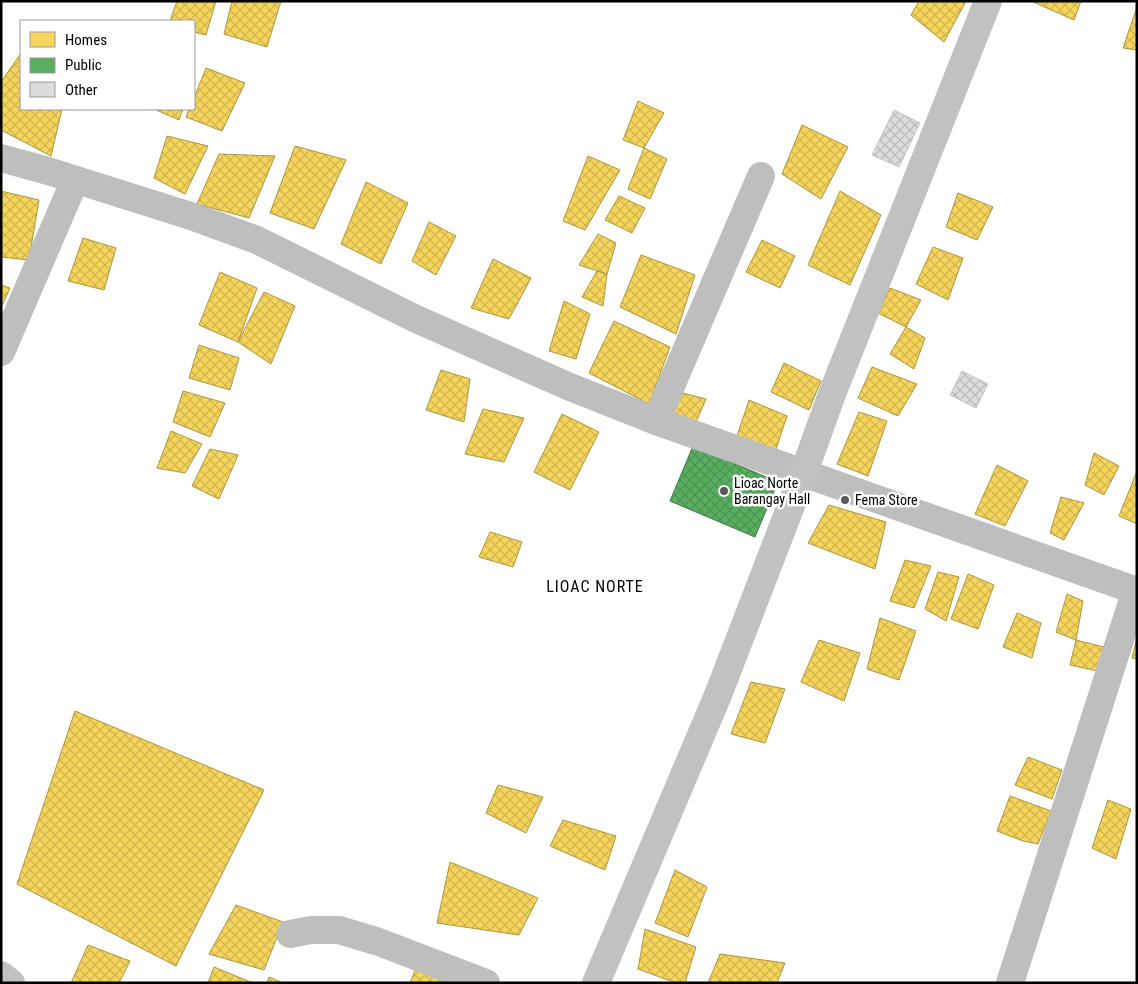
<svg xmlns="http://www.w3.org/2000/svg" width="1138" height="984" font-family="'Roboto Condensed',sans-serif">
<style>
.homes{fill:url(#homes-cross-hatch);stroke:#ac9540}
.public{fill:url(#public-cross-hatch);stroke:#3f7a44}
.building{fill:url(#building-cross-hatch);stroke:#c5c5c5}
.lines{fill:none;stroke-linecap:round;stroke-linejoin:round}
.street{stroke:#bebebe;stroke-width:28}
.secondary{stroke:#c1c1c1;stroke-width:28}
.poi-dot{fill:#595959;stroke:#fff;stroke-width:2}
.labels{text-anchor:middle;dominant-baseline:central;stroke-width:5;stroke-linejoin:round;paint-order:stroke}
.poi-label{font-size:14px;fill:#000;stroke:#fff;text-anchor:start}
.quarter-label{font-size:16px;letter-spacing:1px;fill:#000;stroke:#fff}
</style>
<defs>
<pattern id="homes-cross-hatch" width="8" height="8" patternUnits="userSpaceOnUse" patternTransform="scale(1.25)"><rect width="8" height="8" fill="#f6d55c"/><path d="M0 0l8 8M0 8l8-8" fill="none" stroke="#d1b54e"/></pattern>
<pattern id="public-cross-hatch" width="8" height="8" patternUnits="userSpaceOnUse" patternTransform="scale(1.25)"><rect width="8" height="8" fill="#5aae61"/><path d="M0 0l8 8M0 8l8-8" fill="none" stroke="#4c9452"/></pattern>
<pattern id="building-cross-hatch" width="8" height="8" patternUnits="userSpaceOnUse" patternTransform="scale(1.25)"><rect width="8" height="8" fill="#dcdcdc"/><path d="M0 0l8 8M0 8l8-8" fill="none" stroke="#bbb"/></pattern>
</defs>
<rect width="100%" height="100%" fill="#fff"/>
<!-- homes -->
<g class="homes">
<path d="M 177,1 L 216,1 L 206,35 L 194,32 L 194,21 L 170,21 Z"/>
<path d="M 232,1 L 281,1 L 267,47 L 224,34 Z"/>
<path d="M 919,1 L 966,1 L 944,42 L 911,15 Z"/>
<path d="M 1031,1 L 1081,1 L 1074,20 Z"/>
<path d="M 1137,7 L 1137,50 L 1123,48 Z"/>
<path d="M 21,53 L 21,109 L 62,109 L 51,156 L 1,130 L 1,82 Z"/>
<path d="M 206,68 L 245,83 L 222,131 L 186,117 L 189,109 L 194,109 L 194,98 Z"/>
<path d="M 638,101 L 664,113 L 644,148 L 623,140 Z"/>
<path d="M 154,109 L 183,109 L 179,120 Z"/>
<path d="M 802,125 L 848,147 L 821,199 L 782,174 Z"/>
<path d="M 167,136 L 208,146 L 185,194 L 154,178 Z"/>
<path d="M 295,146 L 346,160 L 314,229 L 270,213 Z"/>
<path d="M 644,148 L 667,159 L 650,199 L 628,189 Z"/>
<path d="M 219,154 L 275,156 L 249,218 L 197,204 Z"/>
<path d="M 588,156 L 620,170 L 585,230 L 563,221 Z"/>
<path d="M 366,182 L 408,203 L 381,264 L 341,244 Z"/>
<path d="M 1,191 L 39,200 L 29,260 L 1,257 Z"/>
<path d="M 840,191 L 881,215 L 850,285 L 808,265 Z"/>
<path d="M 958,193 L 993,207 L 977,240 L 946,227 Z"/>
<path d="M 619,196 L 645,208 L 632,233 L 605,220 Z"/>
<path d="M 429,222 L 456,236 L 436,275 L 412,261 Z"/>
<path d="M 598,234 L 616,243 L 607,274 L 579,265 Z"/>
<path d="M 83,238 L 116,248 L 104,290 L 68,281 Z"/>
<path d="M 762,240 L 795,256 L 780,288 L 746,272 Z"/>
<path d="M 933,247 L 963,258 L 948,300 L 916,284 Z"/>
<path d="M 641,255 L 695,275 L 676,334 L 620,307 Z"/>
<path d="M 493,259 L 531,278 L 509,319 L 471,308 Z"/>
<path d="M 597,271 L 607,274 L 603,306 L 582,297 Z"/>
<path d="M 220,272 L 257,288 L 238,342 L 199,325 Z"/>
<path d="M 1,285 L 10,288 L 1,308 Z"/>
<path d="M 890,288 L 921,300 L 906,327 L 878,313 Z"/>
<path d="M 264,292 L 295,306 L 271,364 L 238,342 Z"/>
<path d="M 564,301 L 590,314 L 576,359 L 549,351 Z"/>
<path d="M 614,321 L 670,347 L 649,404 L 589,373 Z"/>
<path d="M 906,327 L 925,338 L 914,369 L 890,354 Z"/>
<path d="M 199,345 L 239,358 L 230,390 L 189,378 Z"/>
<path d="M 784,363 L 821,381 L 809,410 L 771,392 Z"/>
<path d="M 872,367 L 917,384 L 898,416 L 858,398 Z"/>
<path d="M 441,370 L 470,379 L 464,422 L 426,410 Z"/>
<path d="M 183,391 L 225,403 L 210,437 L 173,422 Z"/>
<path d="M 679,392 L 706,399 L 696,422 L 671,412 Z"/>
<path d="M 749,400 L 787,416 L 775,452 L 737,436 Z"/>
<path d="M 483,409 L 524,418 L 504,462 L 465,454 Z"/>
<path d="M 859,412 L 887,421 L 868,476 L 837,464 Z"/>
<path d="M 562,414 L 599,432 L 570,490 L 534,472 Z"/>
<path d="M 171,431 L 202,444 L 185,473 L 157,468 Z"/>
<path d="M 210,449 L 238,455 L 219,499 L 192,486 Z"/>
<path d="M 1094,453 L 1119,466 L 1104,495 L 1085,485 Z"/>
<path d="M 997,465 L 1028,481 L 1005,526 L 975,514 Z"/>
<path d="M 1137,471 L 1137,524 L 1119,516 Z"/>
<path d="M 1061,497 L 1084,503 L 1064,540 L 1050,533 Z"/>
<path d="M 829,505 L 886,522 L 875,569 L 808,543 Z"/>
<path d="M 490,532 L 522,542 L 513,567 L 479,557 Z"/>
<path d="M 905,560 L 931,566 L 914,608 L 890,601 Z"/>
<path d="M 938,572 L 959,577 L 946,621 L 925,609 Z"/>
<path d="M 968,574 L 994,585 L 978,629 L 951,619 Z"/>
<path d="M 1067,594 L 1083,601 L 1076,640 L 1056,632 Z"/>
<path d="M 1017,613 L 1041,623 L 1032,658 L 1003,647 Z"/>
<path d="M 880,618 L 916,631 L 899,680 L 867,669 Z"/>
<path d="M 1137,637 L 1137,659 L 1132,658 Z"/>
<path d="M 819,640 L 860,653 L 844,701 L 801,682 Z"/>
<path d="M 1076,640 L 1108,648 L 1107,673 L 1070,665 Z"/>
<path d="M 751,682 L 785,689 L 765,743 L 731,734 Z"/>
<path d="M 75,711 L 264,790 L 176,966 L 17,884 Z"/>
<path d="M 1028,757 L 1062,770 L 1052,799 L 1015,785 Z"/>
<path d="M 498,785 L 543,797 L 526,833 L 486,813 Z"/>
<path d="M 1010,796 L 1051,811 L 1038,844 L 1023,841 L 997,831 Z"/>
<path d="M 1108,800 L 1131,809 L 1116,859 L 1092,848 Z"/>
<path d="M 563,820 L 616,836 L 605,870 L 550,846 Z"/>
<path d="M 450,862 L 538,898 L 519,935 L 437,923 Z"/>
<path d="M 675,870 L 707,887 L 688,937 L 655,923 Z"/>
<path d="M 236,905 L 283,922 L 264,970 L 209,954 Z"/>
<path d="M 645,929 L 696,947 L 685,983 L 676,983 L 638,969 Z"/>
<path d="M 88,945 L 130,961 L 119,983 L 71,983 Z"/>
<path d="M 720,954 L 785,963 L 777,983 L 708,983 Z"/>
<path d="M 214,967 L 253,983 L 208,983 Z"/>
<path d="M 416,968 L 448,983 L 410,983 Z"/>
<path d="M 269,977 L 283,983 L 267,983 Z"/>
</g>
<!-- public -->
<path class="public" d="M 693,446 L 778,482 L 755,537 L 670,501 Z"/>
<!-- building -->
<g class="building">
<path d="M 894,110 L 920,123 L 899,167 L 872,155 Z"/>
<path d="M 962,371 L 988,384 L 976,408 L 950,395 Z"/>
</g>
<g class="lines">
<!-- street -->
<g class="street">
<path d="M 1,158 L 48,171 L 194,217 L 257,240 L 414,318 L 570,387 L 656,421 L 1137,591"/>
<path d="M 1,352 L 75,180"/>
<path d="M 656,421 L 761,176"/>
<path d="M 290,934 L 311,930 L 339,930 L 379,942 L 486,983"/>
<path d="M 1010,983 L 1136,590"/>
</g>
<!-- secondary -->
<g class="secondary">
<path d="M 1,975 L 11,983"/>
<path d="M 596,983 L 718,695 L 804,472 L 832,394 L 988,1"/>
</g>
</g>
<!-- markers -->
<g class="poi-dot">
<circle cx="724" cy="491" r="5"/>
<circle cx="845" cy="500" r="5"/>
</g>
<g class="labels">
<!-- poi labels -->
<g class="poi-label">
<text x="734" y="483">Lioac Norte<tspan x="734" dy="16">Barangay Hall</tspan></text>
<text x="855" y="500">Fema Store</text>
</g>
<!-- quarter labels -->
<g class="quarter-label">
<text x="595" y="586">LIOAC NORTE</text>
</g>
</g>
<!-- border -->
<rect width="1138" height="984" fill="none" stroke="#000000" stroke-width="5"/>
<!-- legend -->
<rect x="20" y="20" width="175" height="90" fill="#ffffff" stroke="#999999"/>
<rect x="30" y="32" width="25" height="15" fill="#f6d55c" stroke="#999999"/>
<text x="65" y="45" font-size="15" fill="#000000">Homes</text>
<rect x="30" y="58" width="25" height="15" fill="#5aae61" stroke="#999999"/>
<text x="65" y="70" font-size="15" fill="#000000">Public</text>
<rect x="30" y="82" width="25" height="15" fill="#dcdcdc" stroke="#999999"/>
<text x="65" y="95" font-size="15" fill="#000000">Other</text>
</svg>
